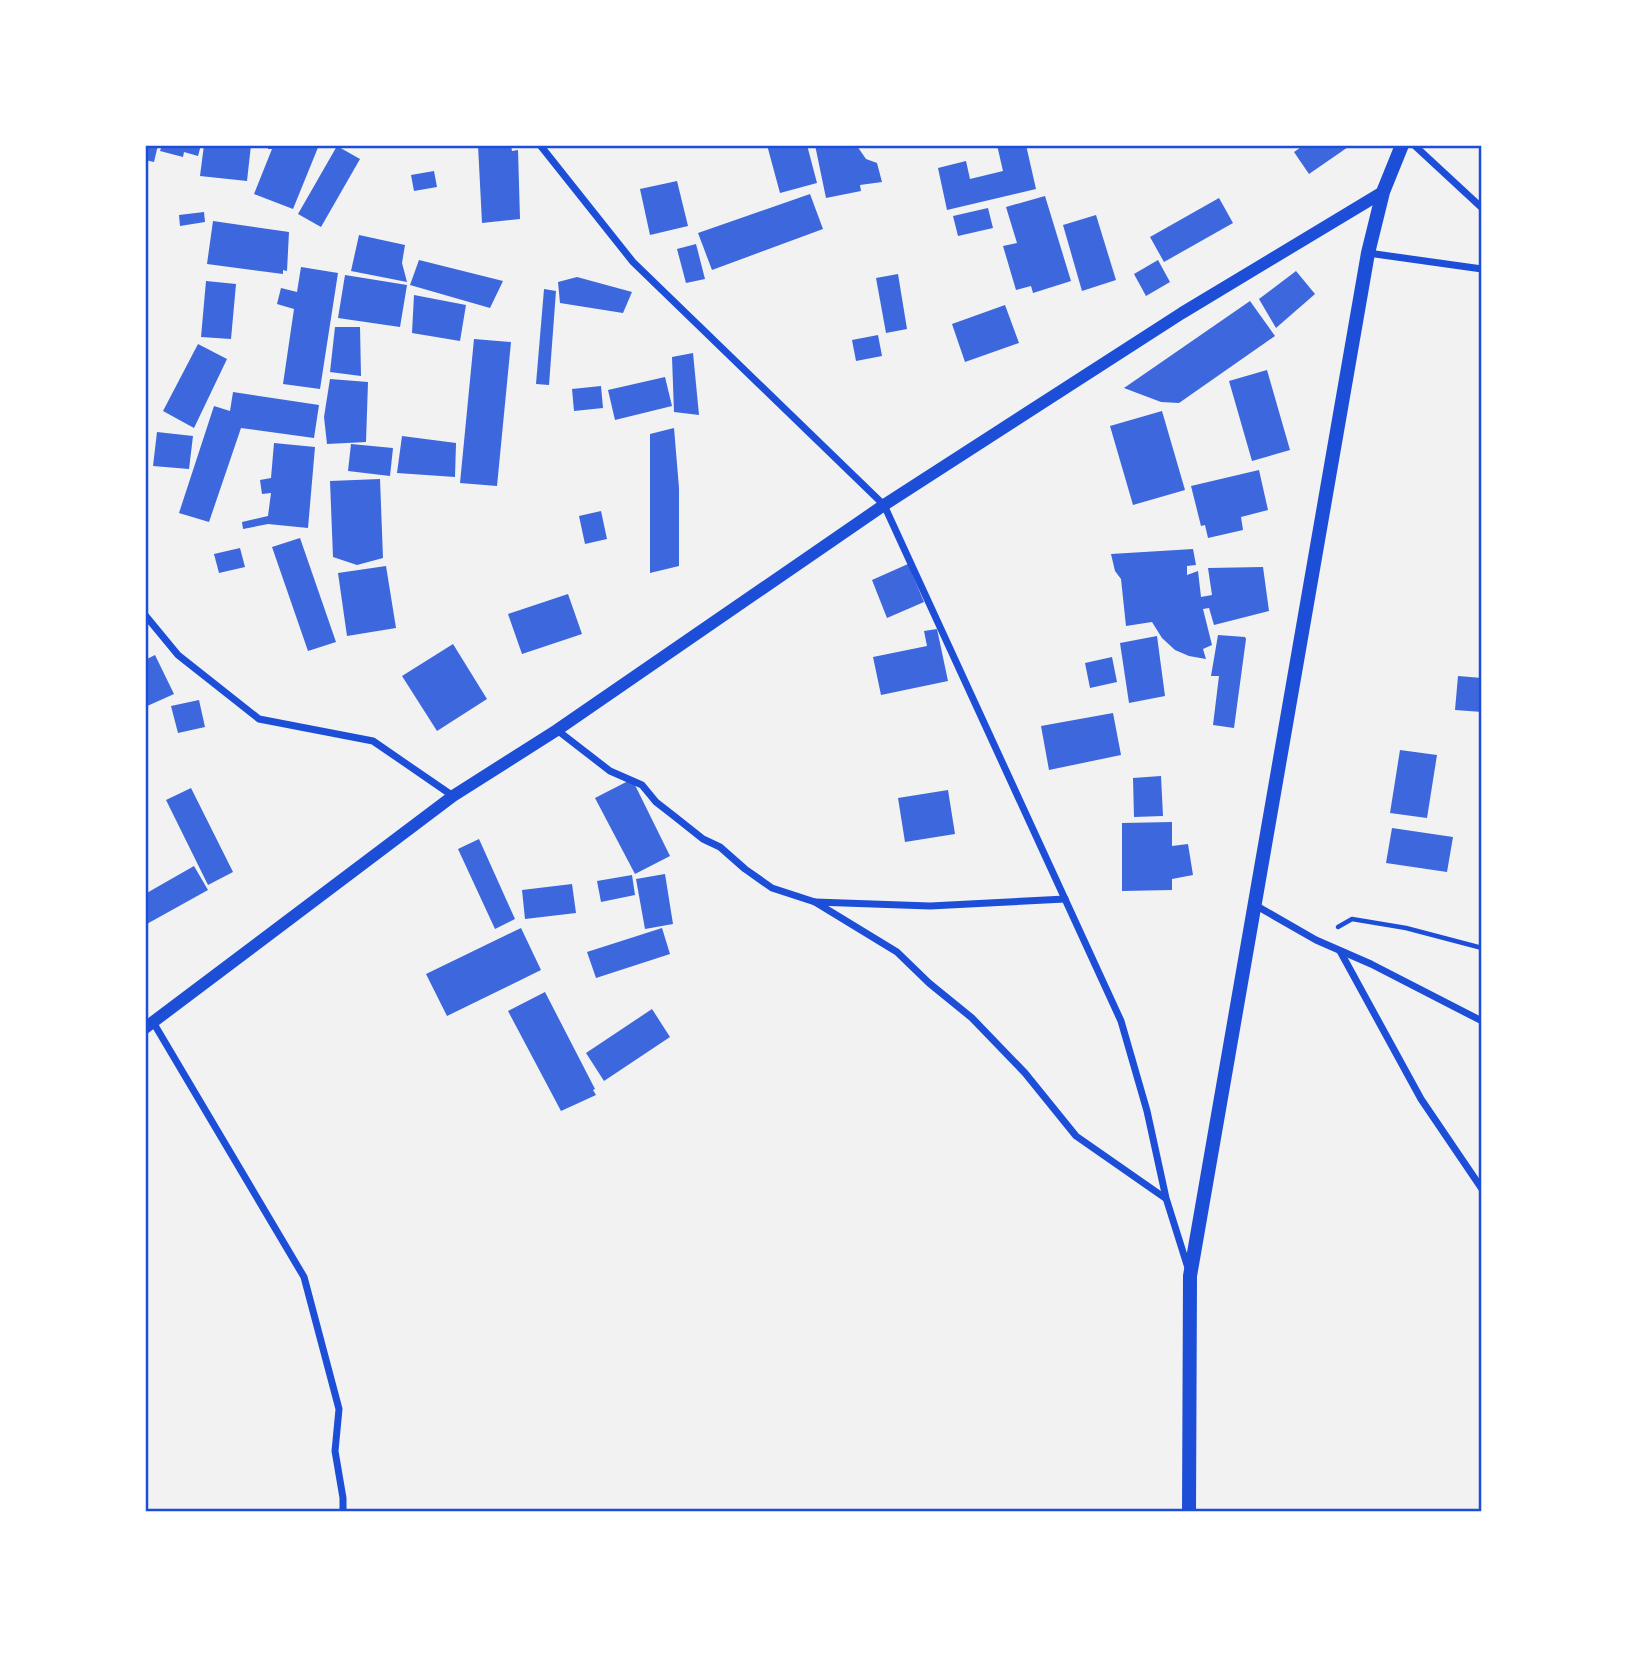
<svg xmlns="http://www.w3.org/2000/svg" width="1627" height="1657" font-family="Raleway,sans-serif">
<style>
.building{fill:#3d67dc}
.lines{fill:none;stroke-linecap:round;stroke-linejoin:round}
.path{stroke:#1d4ed8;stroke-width:4.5}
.minor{stroke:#1d4ed8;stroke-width:7}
.tertiary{stroke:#1d4ed8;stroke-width:12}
.secondary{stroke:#1d4ed8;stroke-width:14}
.neatline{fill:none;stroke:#1d4ed8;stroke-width:2.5}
</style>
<rect width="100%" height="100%" fill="#f2f2f2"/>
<!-- building -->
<g class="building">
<path d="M 145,145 L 158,145 L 154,162 L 145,160 Z"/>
<path d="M 162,145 L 201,145 L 198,156 L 184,152 L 183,157 L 160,151 Z"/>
<path d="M 204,145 L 251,145 L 247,181 L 200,176 Z"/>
<path d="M 268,145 L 319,145 L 293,209 L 254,194 L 272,149 L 268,149 Z"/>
<path d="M 478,145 L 511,145 L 512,151 L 518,150 L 520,219 L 482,223 Z"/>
<path d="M 767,145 L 807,145 L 817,183 L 780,193 Z"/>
<path d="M 815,145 L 857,146 L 866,159 L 877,163 L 882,182 L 860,185 L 861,191 L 826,198 Z"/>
<path d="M 997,145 L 1026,145 L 1036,189 L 947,210 L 938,168 L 966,161 L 970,179 L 1003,171 Z"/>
<path d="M 1304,145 L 1351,145 L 1309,174 L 1294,152 Z"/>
<path d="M 337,146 L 360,159 L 321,227 L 298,214 Z"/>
<path d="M 434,171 L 437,187 L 414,191 L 411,175 Z"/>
<path d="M 677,181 L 688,226 L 650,235 L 640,189 Z"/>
<path d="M 810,194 L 823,229 L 712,270 L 698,233 Z"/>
<path d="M 1045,196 L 1071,281 L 1033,293 L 1031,286 L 1016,290 L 1003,246 L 1017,243 L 1006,207 Z"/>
<path d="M 1219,198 L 1233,223 L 1164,262 L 1150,237 Z"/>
<path d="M 988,208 L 993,228 L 958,236 L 953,216 Z"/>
<path d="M 204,212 L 205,222 L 180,226 L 179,215 Z"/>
<path d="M 1096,215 L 1116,280 L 1082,291 L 1063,225 Z"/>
<path d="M 213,221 L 289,232 L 287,271 L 283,270 L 283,274 L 207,264 Z"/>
<path d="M 359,235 L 405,245 L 402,263 L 407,282 L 351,271 Z"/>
<path d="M 696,244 L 705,279 L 686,283 L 677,249 Z"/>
<path d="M 419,260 L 503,281 L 490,308 L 410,285 Z"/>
<path d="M 1158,260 L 1170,282 L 1146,296 L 1134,274 Z"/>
<path d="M 301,267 L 338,273 L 320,389 L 283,384 L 294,309 L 277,304 L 281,288 L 297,292 Z"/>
<path d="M 1296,271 L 1315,294 L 1276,328 L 1259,299 Z"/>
<path d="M 898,274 L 907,329 L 886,333 L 876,278 Z"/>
<path d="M 345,275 L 407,285 L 400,327 L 338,318 Z"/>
<path d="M 577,277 L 632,292 L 623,313 L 560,303 L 558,282 Z"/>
<path d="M 206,281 L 236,284 L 231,339 L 201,337 Z"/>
<path d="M 544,289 L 556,291 L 549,385 L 536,384 Z"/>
<path d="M 414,295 L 466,305 L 460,341 L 412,333 Z"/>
<path d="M 1250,301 L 1275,336 L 1179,403 L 1161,402 L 1124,388 Z"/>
<path d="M 1005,305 L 1019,343 L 965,362 L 952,324 Z"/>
<path d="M 335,327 L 360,327 L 361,376 L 330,372 Z"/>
<path d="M 878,335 L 882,356 L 856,361 L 852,340 Z"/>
<path d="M 474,339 L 511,342 L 497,486 L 460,483 Z"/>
<path d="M 198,344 L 227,359 L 194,428 L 163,411 Z"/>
<path d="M 693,353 L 699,415 L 674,412 L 672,357 Z"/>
<path d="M 1267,370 L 1290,450 L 1252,461 L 1229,381 Z"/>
<path d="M 665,377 L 672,406 L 615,420 L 608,390 Z"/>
<path d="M 330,379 L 368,382 L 366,442 L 327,444 L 324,417 Z"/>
<path d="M 601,386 L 603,408 L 574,411 L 572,389 Z"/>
<path d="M 233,392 L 319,405 L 314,438 L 241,428 L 209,522 L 179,513 L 214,406 L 230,411 Z"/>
<path d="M 1162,411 L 1185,490 L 1133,505 L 1110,426 Z"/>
<path d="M 674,428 L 679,488 L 679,566 L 650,573 L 650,434 Z"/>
<path d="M 157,432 L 193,436 L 189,469 L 153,466 Z"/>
<path d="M 402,436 L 456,443 L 455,477 L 397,473 Z"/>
<path d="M 274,443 L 315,447 L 308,528 L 268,524 L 243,529 L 242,522 L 268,516 L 271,493 L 262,494 L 260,480 L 271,478 Z"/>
<path d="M 351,444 L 393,448 L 390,476 L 348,471 Z"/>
<path d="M 1259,470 L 1268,510 L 1241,517 L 1243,530 L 1208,538 L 1205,525 L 1201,526 L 1191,486 Z"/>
<path d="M 380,479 L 383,558 L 357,565 L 333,557 L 330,481 Z"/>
<path d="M 601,511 L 607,539 L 585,544 L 579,516 Z"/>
<path d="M 300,538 L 336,642 L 308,651 L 272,547 Z"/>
<path d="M 240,548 L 245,567 L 219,573 L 214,554 Z"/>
<path d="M 1193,549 L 1196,565 L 1187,566 L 1187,575 L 1198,571 L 1201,597 L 1212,595 L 1208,568 L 1263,567 L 1269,611 L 1214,625 L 1209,608 L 1203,609 L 1212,645 L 1203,649 L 1206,659 L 1189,656 L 1175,650 L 1162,638 L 1152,622 L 1126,626 L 1121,579 L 1115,571 L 1111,554 Z"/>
<path d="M 908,564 L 924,602 L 887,618 L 872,580 Z"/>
<path d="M 386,566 L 396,628 L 347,636 L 338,573 Z"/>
<path d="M 568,594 L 582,634 L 522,654 L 508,614 Z"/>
<path d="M 937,629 L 948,681 L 881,695 L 873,657 L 927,646 L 924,631 Z"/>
<path d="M 1218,635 L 1245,637 L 1246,639 L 1234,728 L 1213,725 L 1219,676 L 1211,676 Z"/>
<path d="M 1157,636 L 1165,696 L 1129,703 L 1120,643 Z"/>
<path d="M 453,644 L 487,699 L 437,731 L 402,676 Z"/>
<path d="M 155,655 L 174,694 L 145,707 L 145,660 Z"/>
<path d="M 1112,657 L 1117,682 L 1090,688 L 1085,663 Z"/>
<path d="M 1458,676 L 1482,678 L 1482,712 L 1455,710 Z"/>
<path d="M 199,700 L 205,727 L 178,733 L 171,706 Z"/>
<path d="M 1113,713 L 1121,755 L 1049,770 L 1041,726 Z"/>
<path d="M 1400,750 L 1437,755 L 1427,818 L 1390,813 Z"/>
<path d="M 1161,776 L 1163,816 L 1134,817 L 1133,778 Z"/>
<path d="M 632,779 L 670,856 L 635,874 L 595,798 Z"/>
<path d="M 191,788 L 233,872 L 208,885 L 166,800 Z"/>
<path d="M 948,790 L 955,834 L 905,842 L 898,798 Z"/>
<path d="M 1172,822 L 1172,846 L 1188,844 L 1193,875 L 1172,879 L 1172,890 L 1122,891 L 1122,823 Z"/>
<path d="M 1392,828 L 1453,837 L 1447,872 L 1386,863 Z"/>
<path d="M 479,839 L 515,919 L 495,929 L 458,849 Z"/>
<path d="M 194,866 L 208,890 L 145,925 L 145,894 Z"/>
<path d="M 665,874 L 673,924 L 645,929 L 636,879 Z"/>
<path d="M 632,875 L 635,895 L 601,902 L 597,881 Z"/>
<path d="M 572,884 L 576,913 L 525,919 L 522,890 Z"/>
<path d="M 521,928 L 541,970 L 447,1016 L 426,974 Z"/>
<path d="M 662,928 L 670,954 L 596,978 L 587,952 Z"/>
<path d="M 545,992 L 595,1089 L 593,1090 L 596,1095 L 561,1111 L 508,1011 Z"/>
<path d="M 652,1009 L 670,1037 L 604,1081 L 586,1053 Z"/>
</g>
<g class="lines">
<!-- path -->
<path class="path" d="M 1338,927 L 1352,919 L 1406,928 L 1482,948"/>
<!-- minor -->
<g class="minor">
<path d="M 540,145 L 633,262 L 884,505 L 1121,1021 L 1147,1111 L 1166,1198 L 1188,1268"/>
<path d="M 1414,145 L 1482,208"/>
<path d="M 1368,253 L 1482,269"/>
<path d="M 145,615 L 178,655 L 259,719 L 373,741 L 453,796"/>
<path d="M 557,730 L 610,771 L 642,785 L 656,802 L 674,816 L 703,839 L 720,847 L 745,869 L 772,888 L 815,902 L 897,952 L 929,983 L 972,1018 L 1025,1073 L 1076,1136 L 1165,1198"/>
<path d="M 815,902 L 930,906 L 1065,899"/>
<path d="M 1255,905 L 1316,940 L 1371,964 L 1482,1021"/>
<path d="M 1340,951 L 1421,1099 L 1482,1189"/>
<path d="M 153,1022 L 304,1277 L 339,1409 L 335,1451 L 343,1498 L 343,1512"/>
</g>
<!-- tertiary -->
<path class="tertiary" d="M 145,1028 L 453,796 L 557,730 L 884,505 L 1182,313 L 1383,192"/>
<!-- secondary -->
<path class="secondary" d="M 1189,1512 L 1190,1276 L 1368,253 L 1383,192 L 1402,145"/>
</g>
<!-- border -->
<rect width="1627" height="1657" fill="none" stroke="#ffffff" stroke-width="294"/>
<rect x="147" y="147" width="1333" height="1363" class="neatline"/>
</svg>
